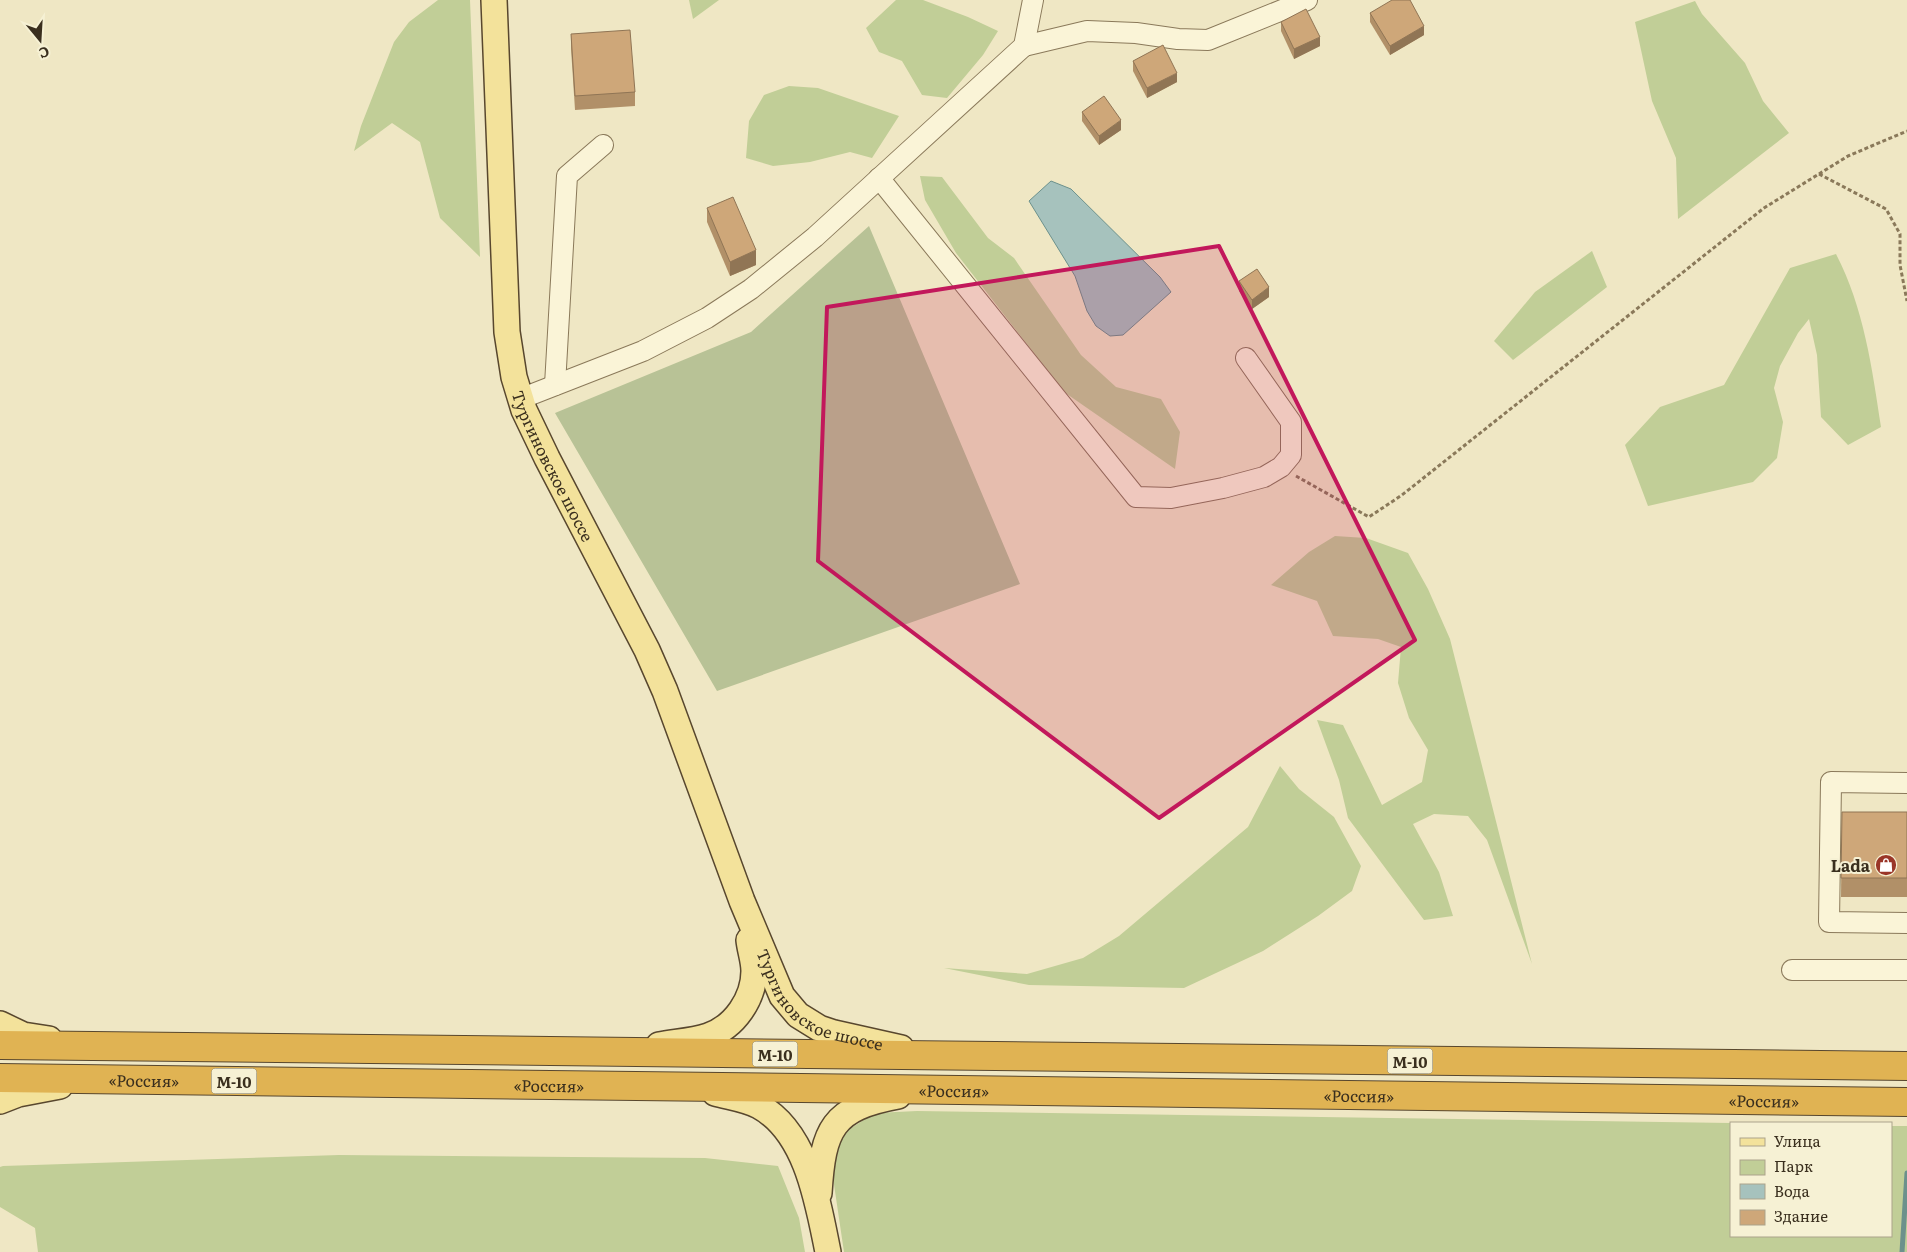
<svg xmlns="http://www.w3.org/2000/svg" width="1907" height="1252" font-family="Literata,serif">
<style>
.green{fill:#c1ce97}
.cemetery{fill:#b8c296}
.water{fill:#a6c2bd;stroke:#6c918c}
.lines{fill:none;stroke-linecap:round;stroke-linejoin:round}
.stream{stroke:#6c918c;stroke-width:5}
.minor-casing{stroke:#8a795a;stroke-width:22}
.major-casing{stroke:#58472e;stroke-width:28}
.highway-casing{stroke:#58472e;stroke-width:30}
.path{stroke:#8a795a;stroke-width:3;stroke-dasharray:4 2.5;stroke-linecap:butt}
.minor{stroke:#faf4d7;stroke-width:20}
.major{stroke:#f3e29b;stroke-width:25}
.highway{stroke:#e0b353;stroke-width:28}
.wall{fill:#b19068}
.shaded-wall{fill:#907555}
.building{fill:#cea779;stroke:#907555}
.marked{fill:#c2185b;fill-opacity:0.2;stroke:#c2185b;stroke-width:4;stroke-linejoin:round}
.labels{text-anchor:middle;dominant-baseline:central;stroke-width:4;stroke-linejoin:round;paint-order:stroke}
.shield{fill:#f6f1d4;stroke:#726955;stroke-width:1}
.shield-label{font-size:15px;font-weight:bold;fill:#3a2f1e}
.street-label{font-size:16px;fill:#3a2f1e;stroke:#f6f1d4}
.poi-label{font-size:16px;font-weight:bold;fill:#3a2f1e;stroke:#f6f1d4;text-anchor:end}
</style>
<rect width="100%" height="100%" fill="#efe7c4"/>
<!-- green -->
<g class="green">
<path d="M 438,0 L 470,0 L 480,257 L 440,218 L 420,142 L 392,123 L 354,151 L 361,126 L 394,42 L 409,22 Z"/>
<path d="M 689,0 L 719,0 L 693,19 Z"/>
<path d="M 896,0 L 923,0 L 968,17 L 998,31 L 983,55 L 947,98 L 922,95 L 902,61 L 879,52 L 866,28 Z"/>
<path d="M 1695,1 L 1702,14 L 1745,63 L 1763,101 L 1789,133 L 1678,219 L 1676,158 L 1652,101 L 1635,22 Z"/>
<path d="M 789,86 L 818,88 L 899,116 L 872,158 L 850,152 L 810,162 L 773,166 L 746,158 L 749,121 L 764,95 Z"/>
<path d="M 920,176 L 942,177 L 988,238 L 1014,258 L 1081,355 L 1116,387 L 1161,399 L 1180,432 L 1175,469 L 1064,392 L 956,253 L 925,200 Z"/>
<path d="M 1592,251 L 1607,287 L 1513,360 L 1494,341 L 1535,292 Z"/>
<path d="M 1836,254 C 1864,308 1872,368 1881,427 L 1848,445 L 1821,417 L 1817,355 L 1809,319 L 1798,333 L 1780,366 L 1774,388 L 1783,422 L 1777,458 L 1753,482 L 1648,506 L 1625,445 L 1660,407 L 1724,385 L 1790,268 Z"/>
<path d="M 1335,536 L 1366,538 L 1408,553 L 1428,589 L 1450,639 L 1532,964 L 1487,840 L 1468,816 L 1434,814 L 1413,824 L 1439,872 L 1453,916 L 1424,920 L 1348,818 L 1339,780 L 1317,720 L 1343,725 L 1382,805 L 1422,782 L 1428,750 L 1409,718 L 1398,683 L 1401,647 L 1378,639 L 1333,636 L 1317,601 L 1271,585 L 1309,552 Z"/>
<path d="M 1280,766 L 1299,789 L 1334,817 L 1361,866 L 1352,891 L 1318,916 L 1263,951 L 1184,988 L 1029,985 L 944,968 L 1027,974 L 1083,958 L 1119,936 L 1248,827 Z"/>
<path d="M 917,1111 L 1731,1123 L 1731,1236 L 1891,1236 L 1891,1126 L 1907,1126 L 1907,1252 L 844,1252 L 832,1171 L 843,1133 L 875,1113 Z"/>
<path d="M 339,1155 L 705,1158 L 778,1166 L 799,1218 L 805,1252 L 38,1252 L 35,1228 L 0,1207 L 0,1167 L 3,1166 Z"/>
</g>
<!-- cemetery -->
<path class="cemetery" d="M 869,226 L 1020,584 L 717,691 L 555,413 L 751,332 Z"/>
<!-- water -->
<path class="water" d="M 1051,181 L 1071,189 L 1160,277 L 1171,292 L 1123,335 L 1110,336 L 1096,326 L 1087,311 L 1075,276 L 1029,201 Z"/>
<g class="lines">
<!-- stream -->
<path class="stream" d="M 1902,1252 L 1907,1173"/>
<!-- minor casing -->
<g class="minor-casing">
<g id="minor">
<path d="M 1024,46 L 1087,31 L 1136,33 L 1178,39 L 1208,40 L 1307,0"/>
<path d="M 879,178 L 1136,497 L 1171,498 L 1223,488 L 1264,477 L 1281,467 L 1291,455 L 1291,422 L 1246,358"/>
<path d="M 555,385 L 567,176 L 603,145"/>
<path d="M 520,399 L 643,351 L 707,318 L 751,289 L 815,237 L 1024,46 L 1033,0"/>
<path d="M 1907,783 L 1831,782 L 1829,922 L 1907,923"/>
<path d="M 1792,970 L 1907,970"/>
</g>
</g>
<!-- major casing -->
<g class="major-casing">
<g id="major">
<path id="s1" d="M 494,0 L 507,332 L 514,377 L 524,410 L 547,458 L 647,650 L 665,691 L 742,901 L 782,996 L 798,1015 L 819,1028 L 834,1033 L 901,1048"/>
<path d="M 0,1024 L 23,1035 L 49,1039"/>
<path d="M 659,1045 C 675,1042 693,1041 708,1036 C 735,1027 754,998 754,971 C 754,961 750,950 749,940"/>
<path d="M 715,1093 C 729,1097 746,1099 759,1106 C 807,1132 818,1203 828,1252"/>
<path d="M 0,1101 L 18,1094 L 60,1086"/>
<path d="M 819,1193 C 823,1129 832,1108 898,1096"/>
</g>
</g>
<!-- highway casing -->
<g class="highway-casing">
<g id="highway">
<path d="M 0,1045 L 1907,1066"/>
<path id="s2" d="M 0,1078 L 1907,1102"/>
</g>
</g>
<!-- path -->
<g class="path">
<path d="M 1819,174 L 1886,209 L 1900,234 L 1900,265 L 1907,301"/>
<path d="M 1296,476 L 1369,517 L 1402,495 L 1764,208 L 1848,156 L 1907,131"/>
</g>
<!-- minor -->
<use href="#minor" class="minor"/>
<!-- major -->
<use href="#major" class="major"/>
<!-- highway -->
<use href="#highway" class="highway"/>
</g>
<!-- wall -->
<g class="wall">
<path d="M 1370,13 L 1424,35 L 1390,55 L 1370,22 Z"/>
<path d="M 1281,22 L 1320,46 L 1294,59 L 1281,31 Z"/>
<path d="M 571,34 L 635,92 L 635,106 L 575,110 L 571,48 Z"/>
<path d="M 1133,61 L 1177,82 L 1147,98 L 1133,71 Z"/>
<path d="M 1082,112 L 1121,130 L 1099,145 L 1082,121 Z"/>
<path d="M 707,208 L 756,265 L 730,276 L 707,222 Z"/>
<path d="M 1239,281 L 1269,297 L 1252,309 L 1239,291 Z"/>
<path d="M 1842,812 L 1907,812 L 1907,897 L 1841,897 Z"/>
</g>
<!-- shaded-wall -->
<g class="shaded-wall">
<path d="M 1424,26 L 1424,35 L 1390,55 L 1390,46 Z"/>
<path d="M 1320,37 L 1320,46 L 1294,59 L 1294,49 Z"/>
<path d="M 1177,73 L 1177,82 L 1147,98 L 1147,88 Z"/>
<path d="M 1121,120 L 1121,130 L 1099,145 L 1099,136 Z"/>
<path d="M 756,250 L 756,265 L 730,276 L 730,262 Z"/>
<path d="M 1269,287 L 1269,297 L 1252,309 L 1252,300 Z"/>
</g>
<!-- building -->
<g class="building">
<path d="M 1392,0 L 1410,0 L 1424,26 L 1390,46 L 1370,13 Z"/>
<path d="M 1306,9 L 1320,37 L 1294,49 L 1281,22 Z"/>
<path d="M 630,30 L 635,92 L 575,96 L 571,34 Z"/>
<path d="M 1163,45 L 1177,73 L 1147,88 L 1133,61 Z"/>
<path d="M 1104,96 L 1121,120 L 1099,136 L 1082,112 Z"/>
<path d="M 733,197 L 756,250 L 730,262 L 707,208 Z"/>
<path d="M 1257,269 L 1269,287 L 1252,300 L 1239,281 Z"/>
<path d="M 1842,812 L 1907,812 L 1907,878 L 1841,878 Z"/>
</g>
<!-- marked area -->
<path class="marked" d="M 1219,246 L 1415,640 L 1159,818 L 818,561 L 827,307 Z"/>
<!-- icons -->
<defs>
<g id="shop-disc" transform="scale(1.125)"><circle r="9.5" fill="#9a3628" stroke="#f6f1d4"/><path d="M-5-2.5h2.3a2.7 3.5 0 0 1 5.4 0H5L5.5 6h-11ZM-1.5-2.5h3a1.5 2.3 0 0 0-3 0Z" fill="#fff"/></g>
</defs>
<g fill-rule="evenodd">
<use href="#shop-disc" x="1886" y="865"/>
</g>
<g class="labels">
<!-- shield labels -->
<g class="shield">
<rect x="752.5" y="1041.5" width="45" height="25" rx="4"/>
<rect x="1387.5" y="1048.5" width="45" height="25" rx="4"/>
<rect x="211.5" y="1068.5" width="45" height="25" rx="4"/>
</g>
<g class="shield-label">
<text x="775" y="1054">М-10</text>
<text x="1410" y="1061">М-10</text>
<text x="234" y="1081">М-10</text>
</g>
<!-- street labels -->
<g class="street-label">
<text stroke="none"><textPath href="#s1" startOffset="475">Тургиновское шоссе</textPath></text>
<text stroke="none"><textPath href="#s1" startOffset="1086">Тургиновское шоссе</textPath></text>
<text stroke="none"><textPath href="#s2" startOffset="144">«Россия»</textPath></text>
<text stroke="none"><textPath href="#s2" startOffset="549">«Россия»</textPath></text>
<text stroke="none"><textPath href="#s2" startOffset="954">«Россия»</textPath></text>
<text stroke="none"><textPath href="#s2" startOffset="1359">«Россия»</textPath></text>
<text stroke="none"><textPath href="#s2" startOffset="1764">«Россия»</textPath></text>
</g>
<!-- poi labels -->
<g class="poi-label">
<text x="1870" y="865">Lada</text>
</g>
</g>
<!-- legend -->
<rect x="1730" y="1122" width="162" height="115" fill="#f6f1d4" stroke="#aba38b"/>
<rect x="1740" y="1138" width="25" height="8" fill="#f3e29b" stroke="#aba38b"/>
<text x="1774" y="1147" font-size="15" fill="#3a2f1e">Улица</text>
<rect x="1740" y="1160" width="25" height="15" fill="#c1ce97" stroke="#aba38b"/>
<text x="1774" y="1172" font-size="15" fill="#3a2f1e">Парк</text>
<rect x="1740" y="1184" width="25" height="15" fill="#a6c2bd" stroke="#aba38b"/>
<text x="1774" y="1197" font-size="15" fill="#3a2f1e">Вода</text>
<rect x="1740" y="1210" width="25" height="15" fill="#cea779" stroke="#aba38b"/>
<text x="1774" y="1222" font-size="15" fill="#3a2f1e">Здание</text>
<!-- north arrow -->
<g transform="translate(40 40) rotate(162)" stroke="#f6f1d4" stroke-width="4" paint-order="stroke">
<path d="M0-4L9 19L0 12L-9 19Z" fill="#3a2f1e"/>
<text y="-8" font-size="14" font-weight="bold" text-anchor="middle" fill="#3a2f1e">С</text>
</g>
</svg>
